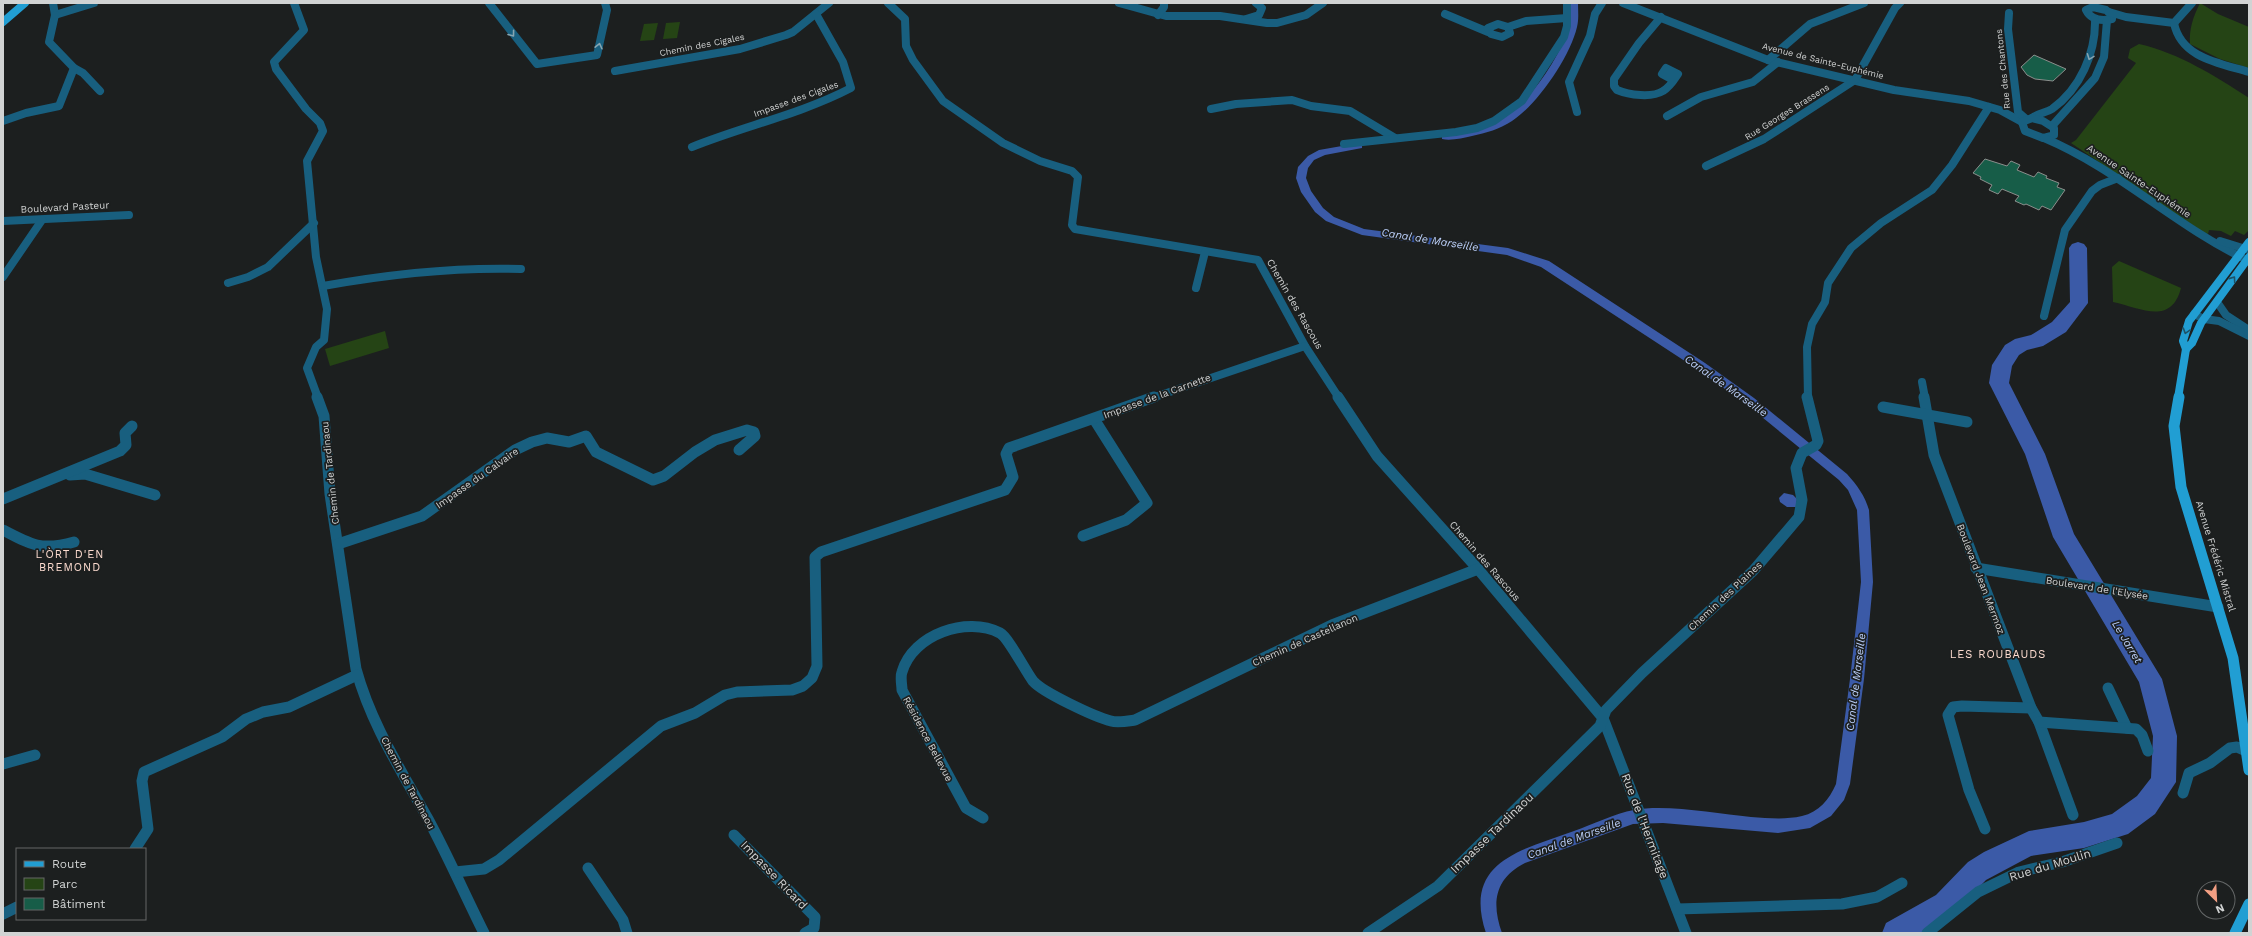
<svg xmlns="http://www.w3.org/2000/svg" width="2252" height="936" font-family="'Work Sans',sans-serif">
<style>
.green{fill:#254415}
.water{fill:#3b5aa7}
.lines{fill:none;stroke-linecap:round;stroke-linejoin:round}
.canal{fill:#3b5aa7;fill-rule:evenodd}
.river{fill:#3b5aa7;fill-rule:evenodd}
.building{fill:#175d48;stroke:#8b8e8c}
.minor-far1{stroke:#185f7f;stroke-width:8}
.minor{stroke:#185f7f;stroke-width:11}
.major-far1{stroke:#219ed3;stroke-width:8}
.major{stroke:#219ed3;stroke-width:11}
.oneway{stroke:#87a5b1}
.oneway2{stroke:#1e5267}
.labels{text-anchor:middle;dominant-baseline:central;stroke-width:3.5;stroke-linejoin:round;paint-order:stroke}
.far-street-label{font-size:9px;fill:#d1d3d3;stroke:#1c1f1f}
.street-label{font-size:10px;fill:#d1d3d3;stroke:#1c1f1f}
.water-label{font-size:11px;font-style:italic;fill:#bcd0fa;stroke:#1c1f1f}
.neighbourhood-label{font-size:11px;letter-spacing:1px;fill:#fddcd0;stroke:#1c1f1f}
.near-street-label{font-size:12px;fill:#d1d3d3;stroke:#1c1f1f}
</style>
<rect width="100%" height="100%" fill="#1c1f1f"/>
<!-- green -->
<g class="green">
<path d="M 2200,3 L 2218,14 L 2249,27 L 2249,68 L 2220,59 L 2190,44 C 2189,29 2193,17 2200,3 Z"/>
<path d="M 680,22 L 677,38 L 663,39 L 666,23 Z"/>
<path d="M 658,23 L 654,40 L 640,41 L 644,24 Z"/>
<path d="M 2139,44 C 2179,53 2215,76 2249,98 L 2249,230 L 2244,235 L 2235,231 L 2231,236 L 2221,231 L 2209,230 L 2208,234 L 2203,232 L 2071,143 L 2076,140 L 2136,63 L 2128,58 L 2130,49 Z"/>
<path d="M 2119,261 L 2181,288 C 2171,326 2141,308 2113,302 L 2112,267 Z"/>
<path d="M 385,331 L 389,348 L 330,366 L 325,349 Z"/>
</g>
<!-- water -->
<path class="water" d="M 1784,493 L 1793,495 L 1797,499 L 1796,507 L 1787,507 L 1780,502 L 1779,498 Z"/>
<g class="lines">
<!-- canal -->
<g class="canal">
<path d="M 1570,3 L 1578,3 C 1578,11 1579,19 1577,27 C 1570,57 1537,105 1512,121 C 1500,129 1486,133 1472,136 C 1463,138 1451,141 1442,139 L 1442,135 C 1461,130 1480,130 1498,121 C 1526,107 1561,58 1568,27 C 1570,19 1570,11 1570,3 Z"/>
<path d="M 1359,143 L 1362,144 L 1362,148 L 1325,155 L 1314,160 L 1308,168 L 1306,178 L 1311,191 L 1323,208 L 1334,217 L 1364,229 L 1508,248 L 1549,261 L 1705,363 L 1754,398 L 1847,474 C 1857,485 1865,496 1869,510 L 1873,582 L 1864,679 L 1850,784 L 1844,800 L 1831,816 L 1810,828 L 1778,833 L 1663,823 L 1633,824 L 1525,863 C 1495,878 1491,903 1502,933 L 1486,933 C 1462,861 1522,850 1574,831 C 1592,825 1615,813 1634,810 C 1668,804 1716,814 1751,817 C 1768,818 1785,820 1802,816 C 1819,812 1829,800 1836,784 L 1850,679 L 1861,582 L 1857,510 L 1848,490 L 1839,480 L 1746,404 L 1697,369 L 1541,267 L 1507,255 L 1362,235 L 1326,221 L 1315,212 L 1301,192 L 1296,178 L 1298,167 L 1308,156 L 1319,150 Z"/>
</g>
<!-- river -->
<path class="river" d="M 2078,242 L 2084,244 L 2087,248 L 2088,303 L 2066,332 L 2043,346 L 2027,350 L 2019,355 L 2012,366 L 2009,383 L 2045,454 L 2074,534 L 2162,679 L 2177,736 L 2176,782 L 2155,814 L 2128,834 L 2084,848 L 2031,856 L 1986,880 L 1954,913 L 1922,933 L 1882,933 L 1886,923 L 1936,895 L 1968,862 L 1984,852 L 2029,831 L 2084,822 L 2112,814 L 2137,796 L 2151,778 L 2153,736 L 2139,682 L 2053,537 L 2025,454 L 1989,383 L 1992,365 L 2005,345 L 2015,339 L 2031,335 L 2052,322 L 2070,302 L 2069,248 L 2072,244 Z"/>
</g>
<!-- building -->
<g class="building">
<path d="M 2034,55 L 2066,69 L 2053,81 L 2035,79 L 2027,75 L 2021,67 Z"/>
<path d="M 1985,159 L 2007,166 L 2011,161 L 2020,165 L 2017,170 L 2034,177 L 2038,172 L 2047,176 L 2046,178 L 2059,183 L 2057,187 L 2065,190 L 2051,210 L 2042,206 L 2039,210 L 2026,204 L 2024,205 L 2015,201 L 2019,196 L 2002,189 L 1998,194 L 1989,190 L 1992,185 L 1980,179 L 1981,177 L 1973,173 Z"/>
</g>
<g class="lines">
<!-- minor-far1 -->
<g class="minor-far1">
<path d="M 53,3 L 55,15 L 94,3"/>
<path d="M 294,3 L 304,30 L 274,62 L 276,69 L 306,109 L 320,123 L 323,131 L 307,161 L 316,257 L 327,309 L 324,340 L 316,347 L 307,368 L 318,398"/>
<path d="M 489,3 L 537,64 L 597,55 L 607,10 L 605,3"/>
<path d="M 888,3 L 905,19 L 906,46 L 913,60 L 943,101 L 1003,143 L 1040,161 L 1072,171 L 1078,177 L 1072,225 L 1075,229 L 1258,260 L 1305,346 L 1339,398"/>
<path d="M 1119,3 L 1166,16 L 1220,16 L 1267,23 L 1277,23 L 1306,15 L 1323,3"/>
<path d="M 1623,3 L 1768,60 L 1894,90 L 1969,101 L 2000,110 L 2022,122"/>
<path d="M 2093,7 L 2106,10 L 2112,15 L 2112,19 C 2102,21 2091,20 2086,10 Z"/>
<path d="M 2109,12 L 2126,17 L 2174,23 L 2192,3"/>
<path d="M 2009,13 L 2008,29 L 2018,112 L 2026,119"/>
<path d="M 1445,14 L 1488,32"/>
<path d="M 1158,15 L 1164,7 L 1164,3"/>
<path d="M 1661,17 L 1639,43 L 1614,79 L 1614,86 L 1617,90 C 1629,95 1652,98 1663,91 C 1670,87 1674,80 1678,74 L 1666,68 L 1662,74 L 1673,80"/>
<path d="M 1246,19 L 1259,15 L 1262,8 L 1256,3"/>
<path d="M 2174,23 C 2181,58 2219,63 2249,72"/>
<path d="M 1498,24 L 1508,27 L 1510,33 L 1502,37 L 1491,34 L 1488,28 Z"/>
<path d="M 1508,27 L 1526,21 L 1567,18"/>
<path d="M 1768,60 L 1810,24 L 1864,3"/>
<path d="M 74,68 L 83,73 L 100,91"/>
<path d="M 615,71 L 740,49 L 786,35 L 793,32 L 829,3"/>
<path d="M 1855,80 L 1895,8 L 1900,3"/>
<path d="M 1211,109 L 1236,104 L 1292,100 L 1311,106 L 1350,111 L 1395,138"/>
<path d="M 1577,112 L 1569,82 L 1590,36 L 1595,14 L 1602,3"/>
<path d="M 1667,116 L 1701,97 L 1753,82 L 1778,62"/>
<path d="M 2032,118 C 2038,113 2046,113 2052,109 C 2080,89 2096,53 2095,19"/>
<path d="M 2032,118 L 2043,121 L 2054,128 L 2054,135 L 2043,138 L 2025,131 L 2022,122 Z"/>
<path d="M 3,121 L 26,113 L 59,106 L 74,68 L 49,42 L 55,15"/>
<path d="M 2052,126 L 2095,78 L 2104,57 L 2107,20"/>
<path d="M 2044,138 C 2118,169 2175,226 2247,260"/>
<path d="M 1344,144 L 1456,132 L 1477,128 L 1494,121 L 1522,101 L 1564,37 L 1567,26 L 1567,3"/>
<path d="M 692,147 C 744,126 801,114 851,88 L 843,62 L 816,14"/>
<path d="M 1706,166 L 1764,139 L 1855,80"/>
<path d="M 3,221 L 129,215"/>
<path d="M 2220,241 L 2249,250"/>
<path d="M 3,277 L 42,220"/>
<path d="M 228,283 L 248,277 L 268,267 L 314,223"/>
<path d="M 323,286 C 389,274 454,267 521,269"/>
<path d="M 1196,288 L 1205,252"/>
<path d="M 2217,302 L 2226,315 L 2249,330"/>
<path d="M 2194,314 L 2204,319 L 2219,321 L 2249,336"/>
<path d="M 2044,316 L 2065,230 L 2092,191 L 2100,185 L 2118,178"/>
<path d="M 1922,382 L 1925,398"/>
<path d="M 1152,398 L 1305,346"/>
<path d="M 1808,398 L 1807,347 L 1812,324 L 1825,302 L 1828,283 L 1851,248 L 1881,223 L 1932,190 L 1952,165 L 1989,107"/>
</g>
<!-- minor -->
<g class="minor">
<path d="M 317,397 L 324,416 L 330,494 L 356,669 C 371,724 401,770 428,819 C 448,856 465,895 484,933"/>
<path d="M 1338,397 L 1377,456 L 1478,569 L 1603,718 L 1686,933"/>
<path d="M 1924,397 L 1934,455 L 2031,708 L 2039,722 L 2073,815"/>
<path d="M 1883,407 L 1967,422"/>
<path d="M 70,475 L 85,474 L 155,495"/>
<path d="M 3,499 L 120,451 L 126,445 L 125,433 L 132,426"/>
<path d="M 3,530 C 31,545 42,551 74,542"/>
<path d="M 1083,536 L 1126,520 L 1147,503 L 1094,419"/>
<path d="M 338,544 L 422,516 L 515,450 L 532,442 L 547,438 L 569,442 L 586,436 L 596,452 L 653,480 L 664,476 L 695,452 L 715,440 L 747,430 L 754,432 L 755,436 L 739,450"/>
<path d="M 1976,568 L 2218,607"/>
<path d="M 2108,688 L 2127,728"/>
<path d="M 2039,722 L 2136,729 L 2142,735 L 2148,751"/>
<path d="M 3,764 L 35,755"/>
<path d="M 2183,793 L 2189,773 L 2210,763 L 2230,748 L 2237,747 L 2246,751"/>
<path d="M 983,818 L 966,808 L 902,690 C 902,685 900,677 902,672 C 913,634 967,616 1000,633 C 1008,637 1026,672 1033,681 C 1042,692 1095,717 1111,721 C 1118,723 1128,721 1135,720 L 1332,625 L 1478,569"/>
<path d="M 1985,829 L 1969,790 L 1948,715 L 1953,707 L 1962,706 L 2031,708"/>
<path d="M 734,835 L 815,917 L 814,928 L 805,933"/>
<path d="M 135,849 L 148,829 L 142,781 L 144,772 L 222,737 L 246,719 L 263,712 L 289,707 L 357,675"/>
<path d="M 588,868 L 623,920 L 627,933"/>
<path d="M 455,872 L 484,869 L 499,860 L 661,726 L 695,713 L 725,695 L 737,692 L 792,690 L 803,686 L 812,678 L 817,666 L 815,557 L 821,552 L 1005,490 L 1013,477 L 1006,454 L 1009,448 L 1154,397"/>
<path d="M 1677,909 L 1842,904 L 1877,897 L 1902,883"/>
<path d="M 3,914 L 17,907"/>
<path d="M 1368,933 L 1438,886 L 1600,726 L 1606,710 L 1642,673 L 1753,571 L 1799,517 L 1802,500 L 1796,468 L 1802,453 L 1816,445 L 1818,441 L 1807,397"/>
<path d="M 1927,933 L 1978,892 L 2019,872 L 2062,862 L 2117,843"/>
</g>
<!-- major-far1 -->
<g class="major-far1">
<path d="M 3,22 L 25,3"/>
<path d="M 2186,349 L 2183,341 L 2189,321 L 2249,242"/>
<path d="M 2178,398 L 2186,349 L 2192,343 L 2201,323 L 2249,257"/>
</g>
<!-- major -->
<g class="major">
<path d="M 2179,397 L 2174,426 L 2181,487 L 2233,658 L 2249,770"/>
<path d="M 2235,933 L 2249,904"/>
</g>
</g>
<!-- one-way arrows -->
<defs><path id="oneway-chevron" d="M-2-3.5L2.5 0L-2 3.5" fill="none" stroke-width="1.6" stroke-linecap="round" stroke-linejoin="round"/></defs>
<g class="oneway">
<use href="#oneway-chevron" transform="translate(512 34) rotate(53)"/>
<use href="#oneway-chevron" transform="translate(599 46) rotate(-77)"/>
<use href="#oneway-chevron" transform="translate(2090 57) rotate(111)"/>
</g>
<g class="oneway2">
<use href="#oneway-chevron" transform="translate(2233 279) rotate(-55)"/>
<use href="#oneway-chevron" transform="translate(2186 331) rotate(107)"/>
</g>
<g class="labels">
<!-- far-street labels -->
<g class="far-street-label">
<text transform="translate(702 45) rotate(-11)">Chemin des Cigales</text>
<text transform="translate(1823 61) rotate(14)">Avenue de Sainte-Euphémie</text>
<text transform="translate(2003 69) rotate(-96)">Rue des Chantons</text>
<text transform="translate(796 99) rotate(-20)">Impasse des Cigales</text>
<text transform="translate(1787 112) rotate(-32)">Rue Georges Brassens</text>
</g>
<!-- street labels -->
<g class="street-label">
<text transform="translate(2139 181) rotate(34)">Avenue Sainte-Euphémie</text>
<text transform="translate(65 207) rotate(-3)">Boulevard Pasteur</text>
<text transform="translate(1295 304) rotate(60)">Chemin des Rascous</text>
<text transform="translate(1157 396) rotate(-20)">Impasse de la Carnette</text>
<text transform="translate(330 473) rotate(-96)">Chemin de Tardinaou</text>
<text transform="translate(477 478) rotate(-35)">Impasse du Calvaire</text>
<text transform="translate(2216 556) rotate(73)">Avenue Frédéric Mistral</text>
<text transform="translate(1485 561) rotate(49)">Chemin des Rascous</text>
<text transform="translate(1981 579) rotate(69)">Boulevard Jean Mermoz</text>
<text transform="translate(2097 588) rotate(9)">Boulevard de l'Elysée</text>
<text transform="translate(1725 596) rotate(-43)">Chemin des Plaines</text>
<text transform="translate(1305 640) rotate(-24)">Chemin de Castellanon</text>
<text transform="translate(928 739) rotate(62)">Résidence Bellevue</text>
<text transform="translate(408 783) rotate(62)">Chemin de Tardinaou</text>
</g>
<!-- water labels -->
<g class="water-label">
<text transform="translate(1430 240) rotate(9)">Canal de Marseille</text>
<text transform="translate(1726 386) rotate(35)">Canal de Marseille</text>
<text transform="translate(2127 642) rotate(59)">Le Jarret</text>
<text transform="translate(1856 682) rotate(-83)">Canal de Marseille</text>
<text transform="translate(1574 839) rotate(-20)">Canal de Marseille</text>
</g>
<!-- neighbourhood labels -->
<g class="neighbourhood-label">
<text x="70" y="554">L'ÒRT D'EN<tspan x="70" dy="13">BREMOND</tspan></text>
<text x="1998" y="654">LES ROUBAUDS</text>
</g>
<!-- near-street labels -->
<g class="near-street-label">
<text transform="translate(1645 826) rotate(69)">Rue de l'Hermitage</text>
<text transform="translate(1492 833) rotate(-44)">Impasse Tardinaou</text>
<text transform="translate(2050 865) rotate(-17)">Rue du Moulin</text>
<text transform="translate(774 875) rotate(46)">Impasse Ricard</text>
</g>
</g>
<!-- border -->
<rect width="2252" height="936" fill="none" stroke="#d1d3d3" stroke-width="8"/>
<!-- legend -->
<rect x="16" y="848" width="130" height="72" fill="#1c1f1f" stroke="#646767"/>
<rect x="24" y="861" width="20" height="6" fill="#219ed3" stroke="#646767"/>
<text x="52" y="868" font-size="12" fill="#d1d3d3">Route</text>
<rect x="24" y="878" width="20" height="12" fill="#254415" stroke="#646767"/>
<text x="52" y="888" font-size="12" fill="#d1d3d3">Parc</text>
<rect x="24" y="898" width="20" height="12" fill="#175d48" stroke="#646767"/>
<text x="52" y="908" font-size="12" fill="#d1d3d3">Bâtiment</text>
<!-- north arrow -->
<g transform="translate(2216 900) rotate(156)"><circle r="19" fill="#1c1f1f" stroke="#646767"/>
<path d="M0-3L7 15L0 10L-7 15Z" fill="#f39f83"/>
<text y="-6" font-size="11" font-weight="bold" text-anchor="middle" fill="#d1d3d3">N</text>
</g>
</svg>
